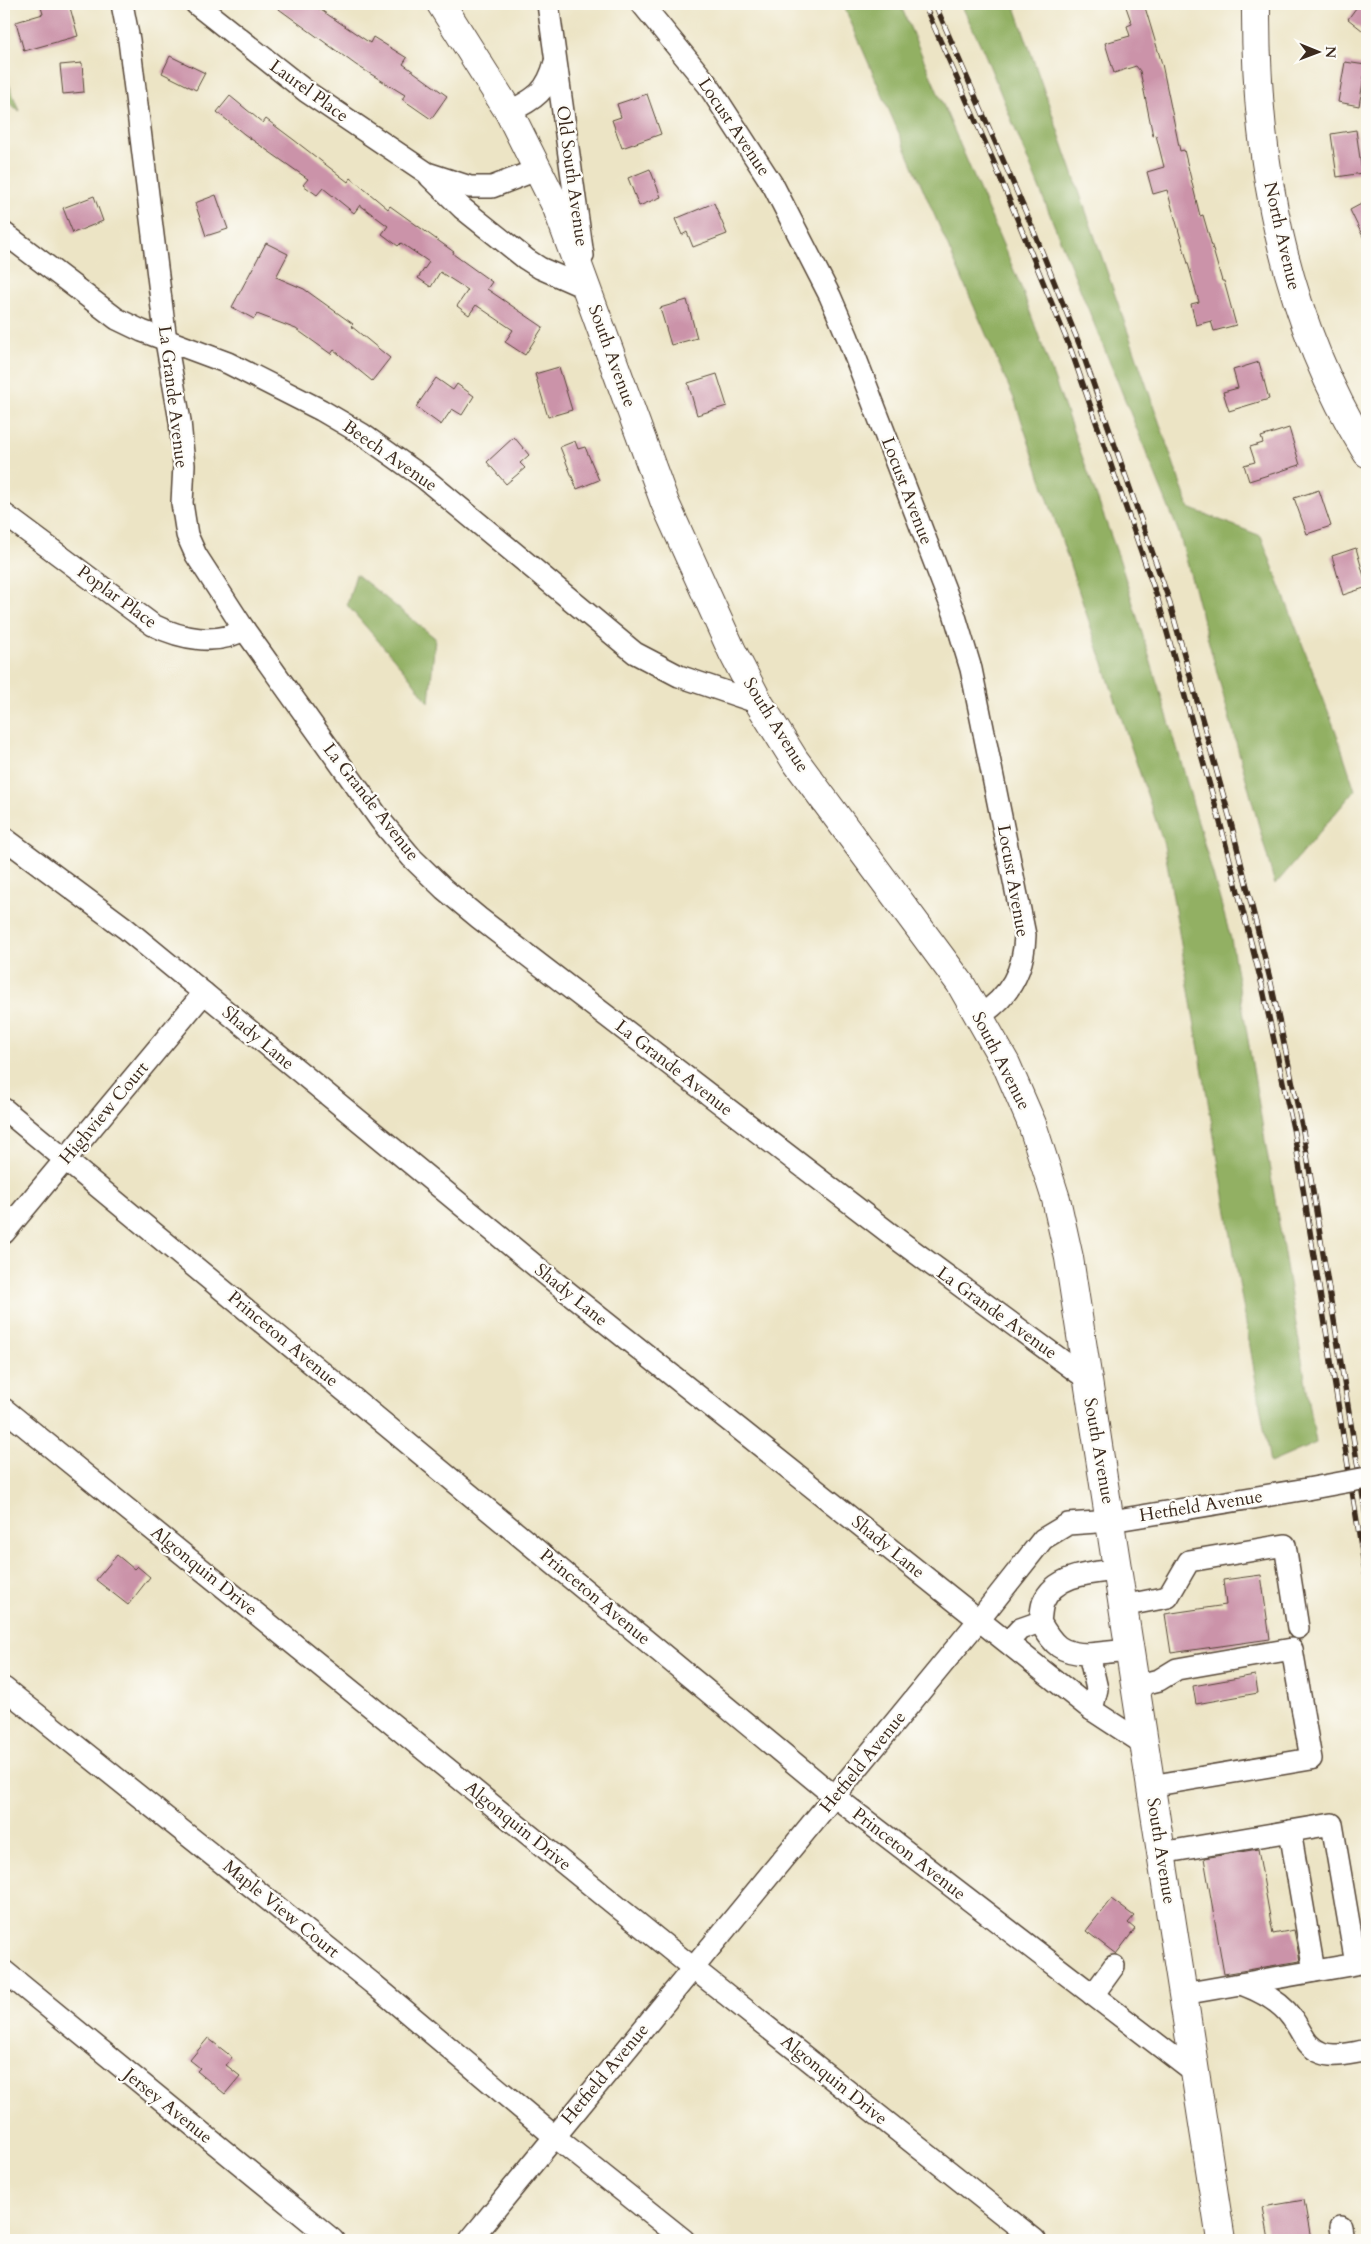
<svg xmlns="http://www.w3.org/2000/svg" width="1371" height="2244" font-family="Cardo,serif">
<style>
.forest{fill:#92b063;stroke:#666d40}
.building{fill:#cb93a9}
.lines{fill:none;stroke-linecap:round;stroke-linejoin:round}
.minor-casing{stroke:#564637;stroke-width:24}
.major-casing{stroke:#564637;stroke-width:30}
.minor{stroke:#fff;stroke-width:21}
.major{stroke:#fff;stroke-width:28}
.rail-casing{stroke:#3b2a1e;stroke-width:5.5}
.rail{stroke:#fdfcf7;stroke-width:4;stroke-dasharray:11;stroke-linecap:butt}
.minor-bridge-casing{stroke:#564637;stroke-width:24;stroke-linecap:butt}
.minor-bridge{stroke:#fff;stroke-width:21}
.labels{text-anchor:middle;dominant-baseline:central;stroke-width:4.5;stroke-linejoin:round;paint-order:stroke}
.street-label{font-size:18px;fill:#3b2a1e;stroke:#fdfcf7}
</style>
<rect width="100%" height="100%" fill="#fdfcf7"/>
<filter id="ink" filterUnits="userSpaceOnUse"><feTurbulence type="fractalNoise" baseFrequency=".02" numOctaves="2"/><feDisplacementMap in="SourceGraphic" scale="10" xChannelSelector="R" yChannelSelector="G"/><feConvolveMatrix kernelMatrix="1 2 1 2 8 2 1 2 1" color-interpolation-filters="sRGB"/></filter>
<filter id="wash" filterUnits="userSpaceOnUse"><feTurbulence type="fractalNoise" baseFrequency=".0096" numOctaves="4" result="noise"/><feDisplacementMap in="SourceGraphic" scale="20" xChannelSelector="R" yChannelSelector="G"/><feGaussianBlur stdDeviation="1.12" result="paint"/><feColorMatrix in="noise" values="0 0 0 0 0 0 0 0 0 0 0 0 0 0 0 0 0 1.4 0 .05"/><feComposite in="paint" operator="in"/></filter>
<g filter="url(#wash)">
<rect width="100%" height="100%" fill="#ece4c5"/>
<!-- forest -->
<g class="forest">
<path d="M 843,4 L 900,4 L 1021,287 L 1120,561 L 1178,751 L 1231,939 L 1316,1443 L 1270,1463 L 1164,845 L 1015,401 Z"/>
<path d="M 961,4 L 1014,4 L 1189,508 L 1261,536 L 1336,732 L 1355,790 L 1275,885 L 1179,533 L 984,52 Z"/>
<path d="M 4,71 L 19,111 L 4,98 Z"/>
<path d="M 356,574 L 435,638 L 429,703 L 408,675 L 347,605 Z"/>
</g>
<g id="blocks">
<!-- building -->
<g class="building">
<path d="M 40,4 L 69,4 L 78,36 L 24,51 L 16,22 L 43,14 Z"/>
<path d="M 272,4 L 312,4 L 370,43 L 373,37 L 407,58 L 403,64 L 447,96 L 431,119 L 402,99 L 405,95 L 356,65 Z"/>
<path d="M 1125,4 L 1144,4 L 1162,64 L 1180,151 L 1184,150 L 1200,216 L 1203,215 L 1222,281 L 1224,281 L 1236,325 L 1214,331 L 1211,321 L 1196,325 L 1191,304 L 1199,302 L 1167,190 L 1153,194 L 1147,172 L 1164,167 L 1156,135 L 1153,136 L 1140,71 L 1136,66 L 1114,73 L 1105,43 L 1130,36 L 1127,26 L 1132,24 Z"/>
<path d="M 1359,4 L 1367,4 L 1367,34 L 1348,19 Z"/>
<path d="M 170,56 L 205,73 L 196,90 L 162,73 Z"/>
<path d="M 1345,62 L 1366,65 L 1359,106 L 1338,102 Z"/>
<path d="M 82,63 L 84,92 L 63,94 L 60,65 Z"/>
<path d="M 647,94 L 661,134 L 622,148 L 612,120 L 621,117 L 617,104 Z"/>
<path d="M 230,96 L 263,123 L 266,119 L 294,140 L 348,182 L 351,178 L 388,209 L 390,206 L 454,252 L 453,254 L 492,282 L 487,289 L 543,327 L 525,355 L 505,342 L 513,330 L 476,305 L 469,315 L 457,306 L 468,290 L 440,272 L 431,287 L 418,278 L 429,262 L 401,243 L 398,246 L 382,234 L 388,226 L 360,205 L 354,213 L 323,188 L 317,195 L 303,185 L 308,179 L 244,134 L 217,112 Z"/>
<path d="M 1356,130 L 1362,173 L 1337,177 L 1331,134 Z"/>
<path d="M 650,169 L 661,197 L 639,206 L 628,178 Z"/>
<path d="M 216,195 L 228,229 L 206,236 L 195,203 Z"/>
<path d="M 94,196 L 103,221 L 73,233 L 63,208 Z"/>
<path d="M 1367,201 L 1367,245 L 1350,210 Z"/>
<path d="M 714,203 L 727,234 L 693,247 L 687,232 L 682,235 L 675,219 Z"/>
<path d="M 266,243 L 288,254 L 276,277 L 304,289 L 353,324 L 351,326 L 390,358 L 372,381 L 334,350 L 331,354 L 296,329 L 257,314 L 254,319 L 232,307 Z"/>
<path d="M 687,300 L 697,338 L 671,345 L 660,308 Z"/>
<path d="M 1259,362 L 1269,399 L 1229,411 L 1223,392 L 1238,388 L 1233,370 Z"/>
<path d="M 559,367 L 572,410 L 548,417 L 535,374 Z"/>
<path d="M 717,374 L 727,406 L 697,415 L 688,383 Z"/>
<path d="M 436,378 L 453,390 L 457,384 L 474,396 L 462,415 L 452,409 L 441,425 L 416,407 Z"/>
<path d="M 1289,428 L 1300,465 L 1249,481 L 1244,465 L 1255,462 L 1250,447 L 1263,443 L 1261,437 Z"/>
<path d="M 514,437 L 529,455 L 520,463 L 525,468 L 506,484 L 487,462 Z"/>
<path d="M 575,441 L 578,449 L 585,447 L 599,480 L 577,489 L 560,447 Z"/>
<path d="M 1319,490 L 1331,526 L 1307,534 L 1294,498 Z"/>
<path d="M 1356,548 L 1367,587 L 1343,595 L 1332,556 Z"/>
<path d="M 117,1555 L 134,1569 L 137,1566 L 150,1577 L 128,1605 L 96,1580 Z"/>
<path d="M 1261,1575 L 1270,1639 L 1171,1653 L 1165,1614 L 1226,1605 L 1223,1580 Z"/>
<path d="M 1255,1675 L 1258,1693 L 1196,1704 L 1193,1686 Z"/>
<path d="M 1258,1849 L 1273,1934 L 1294,1930 L 1300,1961 L 1224,1974 L 1204,1858 Z"/>
<path d="M 1111,1899 L 1134,1916 L 1128,1923 L 1135,1929 L 1116,1954 L 1086,1931 Z"/>
<path d="M 208,2038 L 232,2057 L 226,2065 L 240,2076 L 225,2094 L 197,2071 L 200,2068 L 190,2060 Z"/>
<path d="M 1304,2200 L 1311,2240 L 1269,2240 L 1263,2207 Z"/>
</g>
</g>
</g>
<g filter="url(#ink)">
<use href="#blocks" fill-opacity="0" stroke="#564637" stroke-width="1"/>
<g class="lines">
<!-- minor casing -->
<g class="minor-casing">
<g id="minor">
<path d="M 122,4 L 129,40 L 166,341 L 180,421 L 184,465 L 182,503 L 187,535 L 196,555 L 244,629 L 381,821 L 412,858 L 444,889 L 479,918 L 901,1242 L 1087,1379"/>
<path d="M 196,4 L 307,92 L 427,173 L 470,187 L 492,187 L 539,169"/>
<path d="M 548,4 L 583,256"/>
<path d="M 642,4 L 708,85 L 774,187 L 830,296 L 848,338 L 954,613 L 971,669 L 1025,935 C 1024,971 1010,997 979,1016"/>
<path d="M 509,112 C 536,98 547,92 555,62"/>
<path d="M 430,177 L 462,208 L 526,259 L 540,268 L 588,289"/>
<path d="M 4,233 L 117,319 L 142,331 L 228,363 L 321,410 L 362,434 L 424,478 L 635,653 L 679,676 L 759,703"/>
<path d="M 4,514 L 153,625 C 180,638 217,647 244,629"/>
<path d="M 4,838 L 125,928 L 555,1282 L 1092,1710 L 1144,1744"/>
<path d="M 4,1109 L 834,1796 L 1196,2074"/>
<path d="M 4,1233 L 204,993"/>
<path d="M 4,1409 L 693,1968 L 1035,2240"/>
<path d="M 1122,1606 L 1168,1597 L 1189,1561 L 1285,1545 L 1298,1628"/>
<path d="M 1008,1642 L 1020,1629 L 1040,1622"/>
<path d="M 1089,1654 L 1129,1650"/>
<path d="M 1135,1686 L 1159,1680 L 1177,1669 L 1292,1649 L 1311,1759 L 1150,1786"/>
<path d="M 4,1688 L 372,1983 L 554,2136 L 684,2240"/>
<path d="M 1092,1710 L 1097,1689 L 1089,1654 C 1061,1654 1053,1645 1040,1622 C 1041,1616 1041,1609 1043,1603 C 1055,1574 1091,1573 1117,1570"/>
<path d="M 1290,1831 L 1314,1971"/>
<path d="M 1161,1853 L 1332,1824 L 1356,1964 L 1183,1994"/>
<path d="M 4,1971 L 333,2240"/>
<path d="M 1241,1984 C 1260,1991 1280,2001 1292,2018 C 1302,2031 1305,2047 1322,2053 C 1334,2058 1351,2053 1364,2051"/>
<path d="M 1093,1995 L 1114,1966"/>
<path d="M 1341,2227 L 1343,2240"/>
<path d="M 470,2240 L 979,1620 L 1043,1539 L 1068,1524 L 1111,1521 L 1307,1489"/>
</g>
</g>
<!-- major casing -->
<g class="major-casing">
<g id="major">
<path d="M 441,4 L 509,112 L 557,208 L 665,503 L 732,651 L 759,703 L 794,759 L 960,983 L 1006,1064 L 1032,1124 L 1056,1199 L 1069,1258 L 1221,2240"/>
<path d="M 1256,4 C 1255,162 1283,316 1367,453"/>
</g>
</g>
<!-- minor -->
<use href="#minor" class="minor"/>
<!-- major -->
<use href="#major" class="major"/>
<!-- rail casing -->
<g class="rail-casing">
<g id="rail">
<path d="M 924,4 L 993,160 L 1071,350 L 1158,600 L 1220,822 L 1262,985 L 1294,1133 L 1367,1583"/>
<path d="M 935,4 L 1030,222 L 1080,346 L 1168,597 L 1230,819 L 1271,983 L 1303,1131 L 1367,1522"/>
</g>
</g>
<!-- rail -->
<use href="#rail" class="rail"/>
<!-- minor-bridge casing -->
<g class="minor-bridge-casing">
<path id="minor-bridge" d="M 1307,1489 L 1367,1478"/>
</g>
<!-- minor-bridge -->
<use href="#minor-bridge" class="minor-bridge"/>
</g>
</g>
<g class="labels">
<!-- street labels -->
<g class="street-label">
<text transform="translate(309 91) rotate(36)">Laurel Place</text>
<text transform="translate(734 127) rotate(56)">Locust Avenue</text>
<text transform="translate(572 176) rotate(82)">Old South Avenue</text>
<text transform="translate(1282 236) rotate(77)">North Avenue</text>
<text transform="translate(612 356) rotate(70)">South Avenue</text>
<text transform="translate(173 397) rotate(83)">La Grande Avenue</text>
<text transform="translate(390 456) rotate(35)">Beech Avenue</text>
<text transform="translate(907 491) rotate(69)">Locust Avenue</text>
<text transform="translate(117 597) rotate(36)">Poplar Place</text>
<text transform="translate(776 725) rotate(58)">South Avenue</text>
<text transform="translate(371 802) rotate(52)">La Grande Avenue</text>
<text transform="translate(1013 881) rotate(80)">Locust Avenue</text>
<text transform="translate(258 1038) rotate(40)">Shady Lane</text>
<text transform="translate(1001 1061) rotate(63)">South Avenue</text>
<text transform="translate(674 1068) rotate(38)">La Grande Avenue</text>
<text transform="translate(104 1113) rotate(-50)">Highview Court</text>
<text transform="translate(571 1295) rotate(39)">Shady Lane</text>
<text transform="translate(997 1313) rotate(36)">La Grande Avenue</text>
<text transform="translate(283 1339) rotate(40)">Princeton Avenue</text>
<text transform="translate(1099 1451) rotate(80)">South Avenue</text>
<text transform="translate(1201 1506) rotate(-9)">Hetfield Avenue</text>
<text transform="translate(888 1547) rotate(39)">Shady Lane</text>
<text transform="translate(204 1571) rotate(39)">Algonquin Drive</text>
<text transform="translate(595 1597) rotate(40)">Princeton Avenue</text>
<text transform="translate(863 1762) rotate(-51)">Hetfield Avenue</text>
<text transform="translate(518 1826) rotate(39)">Algonquin Drive</text>
<text transform="translate(1161 1851) rotate(81)">South Avenue</text>
<text transform="translate(909 1854) rotate(38)">Princeton Avenue</text>
<text transform="translate(281 1909) rotate(39)">Maple View Court</text>
<text transform="translate(605 2074) rotate(-50)">Hetfield Avenue</text>
<text transform="translate(834 2080) rotate(39)">Algonquin Drive</text>
<text transform="translate(168 2106) rotate(39)">Jersey Avenue</text>
</g>
</g>
<!-- margin -->
<rect width="1371" height="2244" fill="none" stroke="#fdfcf7" stroke-width="20"/>
<!-- north arrow -->
<g transform="translate(1318 52) rotate(91)" stroke="#fdfcf7" stroke-width="4" paint-order="stroke">
<path d="M0-4L9 19L0 12L-9 19Z" fill="#3b2a1e"/>
<text y="-8" font-size="14" font-weight="bold" text-anchor="middle" fill="#3b2a1e">N</text>
</g>
</svg>
